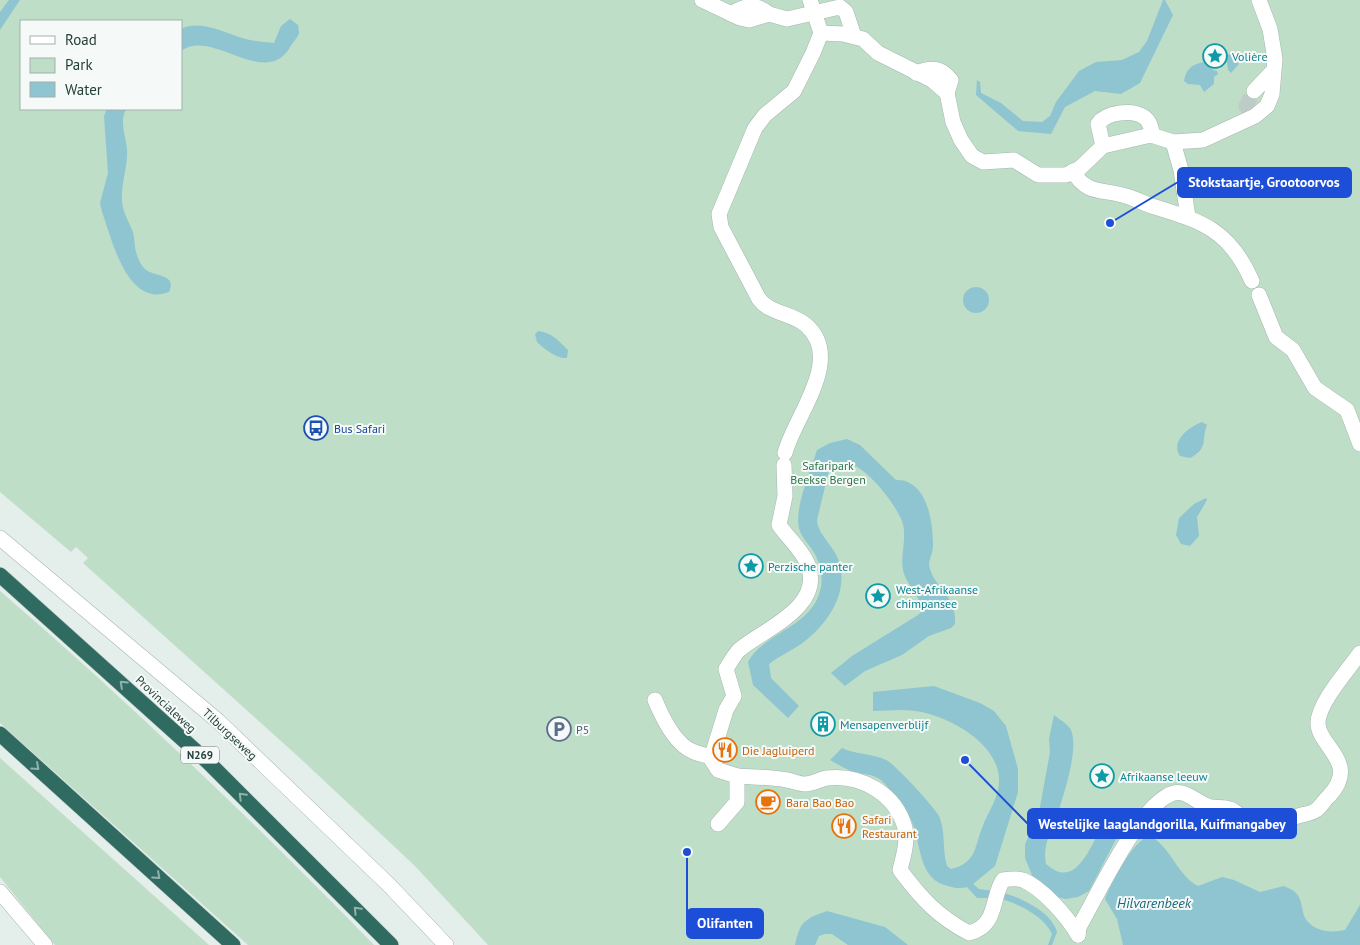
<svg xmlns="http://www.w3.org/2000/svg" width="1360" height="945" font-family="'PT Sans',sans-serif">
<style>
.green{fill:#bedec7;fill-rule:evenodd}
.water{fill:#8ec5d1}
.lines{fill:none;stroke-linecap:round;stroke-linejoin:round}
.minor-tunnel{stroke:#becbc7;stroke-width:15;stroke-dasharray:15 8;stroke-linecap:butt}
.minor-casing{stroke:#a7b6b1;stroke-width:16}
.highway-casing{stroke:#c2c9c8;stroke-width:16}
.minor{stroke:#fff;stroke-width:15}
.highway{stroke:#306b61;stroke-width:15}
.oneway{stroke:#92b2ac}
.labels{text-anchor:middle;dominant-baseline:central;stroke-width:4;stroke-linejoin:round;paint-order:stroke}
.shield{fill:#f5faf8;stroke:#637772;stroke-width:1}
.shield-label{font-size:11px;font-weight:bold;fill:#243f39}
.culture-label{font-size:12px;fill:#0d838f;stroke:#f5faf8;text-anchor:start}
.transit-label{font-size:12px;fill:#164399;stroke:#f5faf8;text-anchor:start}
.park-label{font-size:12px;fill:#2e764c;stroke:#f5faf8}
.street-label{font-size:12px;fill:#243f39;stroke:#f5faf8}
.service-label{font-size:12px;fill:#4e5e75;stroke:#f5faf8;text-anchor:start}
.food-label{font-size:12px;fill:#c56008;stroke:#f5faf8;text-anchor:start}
.water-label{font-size:14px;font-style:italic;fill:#1e697b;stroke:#f5faf8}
.leader{fill:none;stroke:#1d4ed8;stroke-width:2}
.callout-dot{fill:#1d4ed8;stroke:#f5faf8;stroke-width:2}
.callout{fill:#1d4ed8;stroke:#1d4ed8;stroke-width:2}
.callout-label{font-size:14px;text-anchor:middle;font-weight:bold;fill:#fff}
</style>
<rect width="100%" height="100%" fill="#e4eeea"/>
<!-- green -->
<g class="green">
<path d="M 0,0 L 1360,0 L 1360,945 L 488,945 L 415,866 L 302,760 L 83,563 L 88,558 L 76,547 L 71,552 L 0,492 ZM 21,21 L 181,21 L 181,109 L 21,109 Z"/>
<path d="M 0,591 C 130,703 254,822 374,945 L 248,945 L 0,723 Z"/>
<path d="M 0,758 L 209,945 L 55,945 L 0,877 Z"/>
</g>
<!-- water -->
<g class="water">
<path d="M 9,0 L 20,0 L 0,30 L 0,12 Z"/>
<path d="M 1163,0 L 1165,0 L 1173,15 L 1140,83 L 1121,94 L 1095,91 L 1065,107 L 1051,134 L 1018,131 L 976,95 L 977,80 L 980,82 L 981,93 L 1001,103 L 1023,121 L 1042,122 L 1050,116 L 1056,102 L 1079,71 L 1096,62 L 1122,60 L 1139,52 L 1147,41 Z"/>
<path d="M 290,19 L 298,25 L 299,33 C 297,39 292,43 289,49 C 263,88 212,28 181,51 L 181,29 C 199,20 221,31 239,37 C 250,41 262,42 274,43 L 281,26 Z"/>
<path d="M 1231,54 L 1239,64 L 1231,73 L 1228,70 L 1226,55 Z"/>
<path d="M 1204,62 L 1210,65 L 1213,70 L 1217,71 L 1218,74 L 1214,77 L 1214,84 L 1204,92 L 1200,85 L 1188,84 L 1184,81 C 1186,69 1192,64 1204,62 Z"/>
<path d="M 107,109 L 126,109 C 119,123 126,135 127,150 C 128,165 122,180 122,196 C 121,210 128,219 133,232 C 135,239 134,247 137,255 C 139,261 143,270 150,272 C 161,277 176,276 169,292 C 127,308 112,239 102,212 L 100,203 L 108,173 L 104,116 Z"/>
<circle cx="976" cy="300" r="13"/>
<path d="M 538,331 C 551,332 559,341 568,350 L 567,358 C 557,359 544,349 537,342 L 535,334 Z"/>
<path d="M 1202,422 L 1207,425 C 1201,440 1209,448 1190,458 L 1180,456 C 1170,441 1189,427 1202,422 Z"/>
<path d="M 847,439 L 860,445 L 896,480 C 927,479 933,521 933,546 C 933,552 929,559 929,565 C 933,588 957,594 955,624 L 951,628 L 929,636 L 902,655 L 865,671 L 845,686 L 831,673 L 852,656 L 918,615 L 922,611 C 922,600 908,585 904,574 C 899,558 907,541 903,524 C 898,505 848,439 829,470 L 817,520 C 818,535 834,546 839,561 C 849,594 827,625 801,644 C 791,651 779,656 769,664 L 771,678 L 799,706 L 788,718 L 753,685 L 748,662 C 762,634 811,627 820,591 C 824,579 820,561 813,551 C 808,543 801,537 799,528 C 794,508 811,470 817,450 L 830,443 Z"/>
<path d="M 1206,498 L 1207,500 L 1197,517 L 1199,536 L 1190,546 L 1181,544 L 1176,535 L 1179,518 L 1194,504 Z"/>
<path d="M 934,686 L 980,703 L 994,711 L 1006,726 L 1018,769 L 1018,792 L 995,866 L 973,884 L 979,889 L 994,891 L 994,898 L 977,898 L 967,887 C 960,889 954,888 948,886 C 920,880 921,849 914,827 C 908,810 895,795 883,782 C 874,773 863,775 851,771 C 844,768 837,764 830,760 L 842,748 C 856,755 872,753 886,760 C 895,764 935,808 939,816 C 946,832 942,850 947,866 L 951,869 C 976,863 974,849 982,828 C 988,811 1000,797 999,778 C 997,742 947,715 915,711 C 902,709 887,711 873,711 L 873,692 Z"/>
<path d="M 1054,715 C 1059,719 1068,724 1071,730 C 1079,749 1064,793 1058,813 C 1052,830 1042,845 1046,864 C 1080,895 1094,833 1109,814 L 1118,813 L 1127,818 L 1089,891 L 1078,897 L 1066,899 L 1052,896 L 1034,880 L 1025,858 L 1025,844 L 1038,818 L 1050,752 L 1049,739 Z"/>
<path d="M 1150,836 C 1171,847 1177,875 1198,886 L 1222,877 L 1234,880 L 1260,892 L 1284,886 C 1288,888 1293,890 1295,892 C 1303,899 1301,910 1305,918 C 1314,932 1331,933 1345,930 L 1360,905 L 1360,945 L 1123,945 L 1117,919 L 1105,899 C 1111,884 1133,839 1150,836 Z"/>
<path d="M 1004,893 C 1021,898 1052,912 1057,932 L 1052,945 L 1048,945 L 1052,934 C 1043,915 1018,904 999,898 Z"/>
<path d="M 827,911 L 885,927 L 908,945 L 848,945 L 832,934 L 825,934 L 819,936 L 815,945 L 795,945 C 800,921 805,919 827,911 Z"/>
</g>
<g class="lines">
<!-- minor-tunnel -->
<path class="minor-tunnel" d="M 1250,109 L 1246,106 L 1254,91"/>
<!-- minor casing -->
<g class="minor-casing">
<g id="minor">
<path d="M 702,0 L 740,18 L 749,20 L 769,14 L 787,19 L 840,7 L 846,12 L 854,36"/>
<path d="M 731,14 C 745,5 756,3 769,14"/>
<path d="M 821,33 L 843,34 L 863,39 L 878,53 L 932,80 L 947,93 L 953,122 L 961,140 L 972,156 L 983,162 L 1014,160 L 1038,175 L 1066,175 L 1080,168 L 1103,146 L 1098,124 C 1106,112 1132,109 1144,117 C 1150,121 1151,128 1153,135"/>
<path d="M 916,73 C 931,67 941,67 951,80 L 947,93"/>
<path d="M 1254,91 L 1273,71"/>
<path d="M 1173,142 L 1181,170 L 1188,217"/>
<path d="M 1103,146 L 1151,135 L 1173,142 L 1203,140 L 1255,116 L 1267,106 L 1272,94 L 1275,59 L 1270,29 L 1259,0"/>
<path d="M 1073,171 C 1086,195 1103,189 1126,196 C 1136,199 1145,204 1155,207 C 1204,222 1230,231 1252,281"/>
<path d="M 1259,295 L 1276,337 L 1293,350 L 1315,388 L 1347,410 L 1360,444"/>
<path d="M 785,453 C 794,417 845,359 806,325 C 792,313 770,314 759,299 L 721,227 L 719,214 L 755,128 L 765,115 L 794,91 L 813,53 L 821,33 L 810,0"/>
<path d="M 0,538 L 218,721 L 389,885 L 446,945"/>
<path d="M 655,700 C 662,717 674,743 692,751 C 698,754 705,755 712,757"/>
<path d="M 737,776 C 753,777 770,777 787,780 C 793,781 799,784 805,784 C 813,784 820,779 827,778 C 861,774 896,794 905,828 C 908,842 903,857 900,870 C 921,898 937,916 969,933 C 998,926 991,898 1003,880 C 1009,879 1017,878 1023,880 C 1042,888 1068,917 1078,935"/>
<path d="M 718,824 L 737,802 L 737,776 L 718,770 L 711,759 L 726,710 L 734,696 L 726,669 C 730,663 734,655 739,650 C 764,629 824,607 808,565 C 803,551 788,538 779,525 L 785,496 L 784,465"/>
<path d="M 0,892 L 45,945"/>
<path d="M 1078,935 L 1079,927 C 1098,894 1136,813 1167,796 C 1185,785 1194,803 1211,807 C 1217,808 1224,807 1230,809 C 1237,811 1241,819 1248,822 C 1267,831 1281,822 1298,816 C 1304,814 1311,814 1316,810 C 1321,807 1324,800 1329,796 C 1360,763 1319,747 1318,724 C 1317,704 1349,669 1360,653"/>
</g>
</g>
<!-- highway casing -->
<g class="highway-casing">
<g id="highway">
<path d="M 0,575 L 208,762 L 391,945"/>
<path d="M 0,734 L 233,945"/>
</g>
</g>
<!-- minor -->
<use href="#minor" class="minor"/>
<!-- highway -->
<use href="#highway" class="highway"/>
</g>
<!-- one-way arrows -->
<defs><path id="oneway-chevron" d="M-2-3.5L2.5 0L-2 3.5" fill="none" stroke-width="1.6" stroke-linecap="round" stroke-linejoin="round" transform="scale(1.25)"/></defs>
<g class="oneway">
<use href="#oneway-chevron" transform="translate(123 684) rotate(-137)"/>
<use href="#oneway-chevron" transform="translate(36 767) rotate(42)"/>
<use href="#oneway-chevron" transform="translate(242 796) rotate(-135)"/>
<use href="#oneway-chevron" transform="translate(157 876) rotate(42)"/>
<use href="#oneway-chevron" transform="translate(357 910) rotate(-134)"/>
</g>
<!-- icons -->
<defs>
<g id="sight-ring" transform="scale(1.25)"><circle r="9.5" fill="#f5faf8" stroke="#0f9aa8" stroke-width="1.5"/><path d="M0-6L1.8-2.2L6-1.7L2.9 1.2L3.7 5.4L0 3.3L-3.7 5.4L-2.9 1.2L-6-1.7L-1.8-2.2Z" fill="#0f9aa8"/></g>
<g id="bus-ring" transform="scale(1.25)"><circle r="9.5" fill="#f5faf8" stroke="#1a4fb4" stroke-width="1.5"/><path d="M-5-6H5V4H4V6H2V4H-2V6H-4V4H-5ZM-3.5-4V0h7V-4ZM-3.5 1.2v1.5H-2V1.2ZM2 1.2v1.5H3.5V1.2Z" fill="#1a4fb4"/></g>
<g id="building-ring" transform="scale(1.25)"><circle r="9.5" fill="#f5faf8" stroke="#0f9aa8" stroke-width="1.5"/><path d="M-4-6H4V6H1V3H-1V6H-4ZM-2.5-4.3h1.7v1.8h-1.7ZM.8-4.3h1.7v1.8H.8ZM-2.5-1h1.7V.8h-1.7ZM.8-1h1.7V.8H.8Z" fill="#0f9aa8"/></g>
<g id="parking-ring" transform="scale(1.25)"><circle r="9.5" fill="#f5faf8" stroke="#5c6f8a" stroke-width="1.5"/><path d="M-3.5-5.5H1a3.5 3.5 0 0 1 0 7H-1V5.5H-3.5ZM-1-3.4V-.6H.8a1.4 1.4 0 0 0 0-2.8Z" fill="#5c6f8a"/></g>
<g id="restaurant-ring" transform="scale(1.25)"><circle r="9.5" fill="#f5faf8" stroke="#e8710a" stroke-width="1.5"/><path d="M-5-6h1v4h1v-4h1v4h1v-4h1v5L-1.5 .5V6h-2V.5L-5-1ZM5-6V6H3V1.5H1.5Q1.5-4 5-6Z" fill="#e8710a"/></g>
<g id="cafe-ring" transform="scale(1.25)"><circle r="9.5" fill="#f5faf8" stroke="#e8710a" stroke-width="1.5"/><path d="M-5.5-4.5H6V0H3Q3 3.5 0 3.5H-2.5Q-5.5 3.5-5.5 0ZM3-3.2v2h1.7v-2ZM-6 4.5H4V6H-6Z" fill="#e8710a"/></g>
</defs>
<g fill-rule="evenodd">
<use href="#sight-ring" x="1215" y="56"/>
<use href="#bus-ring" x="316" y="428"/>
<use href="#sight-ring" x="751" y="566"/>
<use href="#sight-ring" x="878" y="596"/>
<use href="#building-ring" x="823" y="724"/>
<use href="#parking-ring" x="559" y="729"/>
<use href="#restaurant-ring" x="725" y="750"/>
<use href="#sight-ring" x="1102" y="776"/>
<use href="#cafe-ring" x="768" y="802"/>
<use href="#restaurant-ring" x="844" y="826"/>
</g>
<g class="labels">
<!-- shield labels -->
<rect class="shield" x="181" y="746.5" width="38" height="17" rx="4"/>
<g class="shield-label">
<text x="200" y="755">N269</text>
</g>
<!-- culture labels -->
<g class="culture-label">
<text x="1232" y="56">Volière</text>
<text x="768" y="566">Perzische panter</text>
<text x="896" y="589">West-Afrikaanse<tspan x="896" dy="14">chimpansee</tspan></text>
<text x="840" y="724">Mensapenverblijf</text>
<text x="1120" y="776">Afrikaanse leeuw</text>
</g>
<!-- transit labels -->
<g class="transit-label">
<text x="334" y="428">Bus Safari</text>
</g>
<!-- park labels -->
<g class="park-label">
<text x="828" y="465">Safaripark<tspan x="828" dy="14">Beekse Bergen</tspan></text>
</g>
<!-- street labels -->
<g class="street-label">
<text transform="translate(166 704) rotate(43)">Provincialeweg</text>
<text transform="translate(230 734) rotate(43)">Tilburgseweg</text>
</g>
<!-- service labels -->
<g class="service-label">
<text x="576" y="729">P5</text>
</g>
<!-- food labels -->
<g class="food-label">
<text x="742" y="750">Die Jagluiperd</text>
<text x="786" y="802">Bara Bao Bao</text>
<text x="862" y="819">Safari<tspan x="862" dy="14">Restaurant</tspan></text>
</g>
<!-- water labels -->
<g class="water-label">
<text x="1154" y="903">Hilvarenbeek</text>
</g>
</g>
<!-- callouts -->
<path class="leader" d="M1110 223L1178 182M965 760L1028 824M687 852L687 923"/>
<g class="callout-dot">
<circle cx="1110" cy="223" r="5"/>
<circle cx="965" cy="760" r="5"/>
<circle cx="687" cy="852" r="5"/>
</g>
<g class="callout">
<rect x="1178" y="168" width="173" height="29" rx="5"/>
<rect x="1028" y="809" width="268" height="29" rx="5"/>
<rect x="687" y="909" width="76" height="29" rx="5"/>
</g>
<g class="callout-label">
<text x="1264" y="187">Stokstaartje, Grootoorvos</text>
<text x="1162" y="829">Westelijke laaglandgorilla, Kuifmangabey</text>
<text x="725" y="928">Olifanten</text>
</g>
<!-- legend -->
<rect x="20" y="20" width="162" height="90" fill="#f5faf8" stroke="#a1afac"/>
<rect x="30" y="36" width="25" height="8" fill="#ffffff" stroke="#a1afac"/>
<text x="65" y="45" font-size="15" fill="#243f39">Road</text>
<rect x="30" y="58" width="25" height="15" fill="#bedec7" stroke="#a1afac"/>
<text x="65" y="70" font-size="15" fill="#243f39">Park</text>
<rect x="30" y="82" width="25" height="15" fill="#8ec5d1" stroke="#a1afac"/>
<text x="65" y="95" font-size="15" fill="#243f39">Water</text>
</svg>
